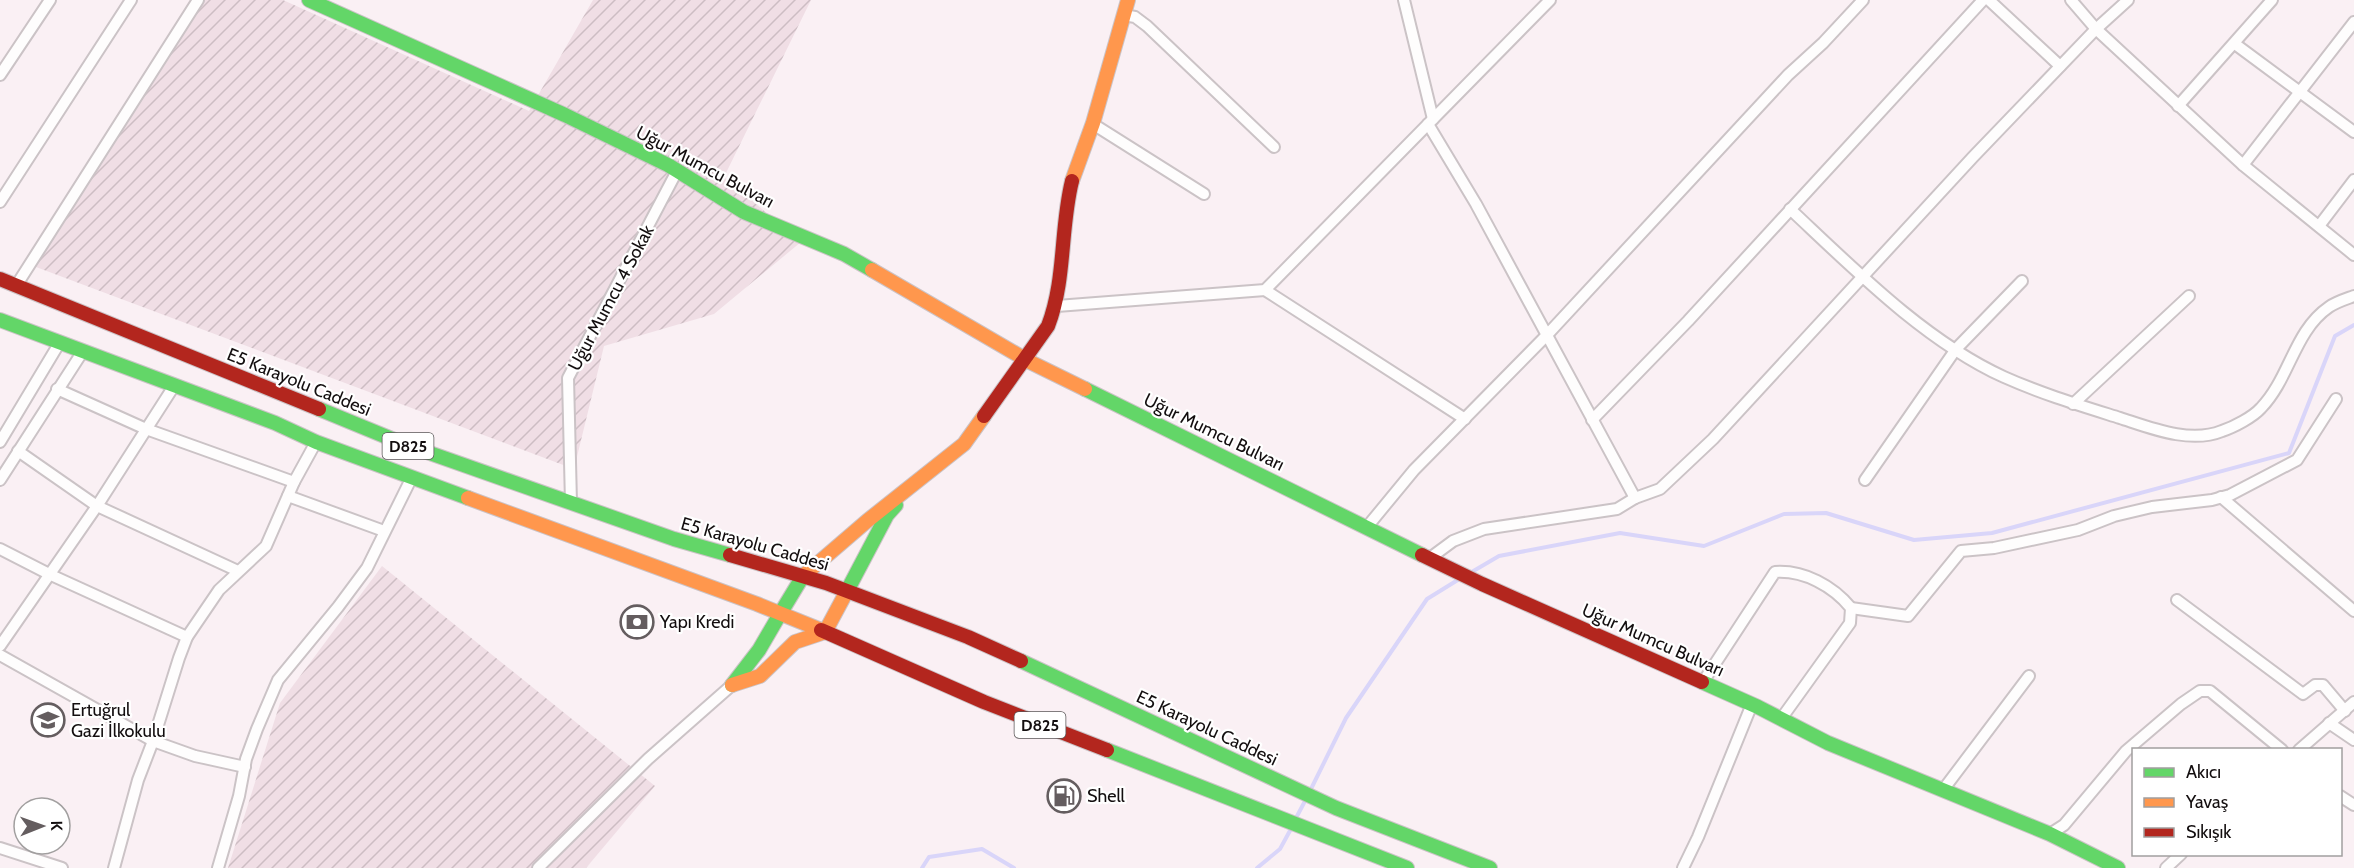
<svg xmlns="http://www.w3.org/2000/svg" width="2354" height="868" font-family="Cabin,sans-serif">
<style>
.industrial{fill:url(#industrial-furrows)}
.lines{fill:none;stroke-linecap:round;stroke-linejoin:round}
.stream{stroke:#d9d5f9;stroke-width:4}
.street-casing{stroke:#cbc3c6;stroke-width:14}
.fast-casing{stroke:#cbc3c6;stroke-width:16}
.slow-casing{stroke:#cbc3c6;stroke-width:16}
.jam-casing{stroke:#cbc3c6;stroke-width:16}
.street{stroke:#fefdfd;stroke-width:10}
.fast{stroke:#63d668;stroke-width:14}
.slow{stroke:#ff974d;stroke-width:14}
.jam{stroke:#b3261e;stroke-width:14}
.labels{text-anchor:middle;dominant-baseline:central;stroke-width:4.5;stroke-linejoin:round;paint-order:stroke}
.shield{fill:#fff;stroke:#5a5657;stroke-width:1.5}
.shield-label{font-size:16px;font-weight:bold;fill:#130e0f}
.street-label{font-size:18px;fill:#130e0f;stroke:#fff}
.poi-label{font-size:18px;fill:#130e0f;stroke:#fff;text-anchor:start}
</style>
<defs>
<pattern id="industrial-furrows" width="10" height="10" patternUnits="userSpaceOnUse" patternTransform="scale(1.5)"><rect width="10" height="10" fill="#f0dee5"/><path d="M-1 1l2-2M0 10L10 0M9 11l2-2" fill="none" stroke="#cdbdc3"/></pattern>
</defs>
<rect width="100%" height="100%" fill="#faf0f4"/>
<!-- industrial -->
<g class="industrial">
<path d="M 203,0 L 283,0 L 529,111 L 593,0 L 811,0 L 724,177 L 801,242 L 714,314 L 604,346 L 574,469 L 28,264 Z"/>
<path d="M 382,566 L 655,786 L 586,868 L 228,868 L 280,703 Z"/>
</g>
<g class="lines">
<!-- stream -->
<g class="stream">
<path d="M 1470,573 L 1499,556 L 1620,533 L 1704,546 L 1784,514 L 1826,513 L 1914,540 L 1992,533 L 2289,453 L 2335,336 L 2354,325"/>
<path d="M 1310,791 L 1346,718 L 1427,599 L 1461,578"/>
<path d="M 1296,818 L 1305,801"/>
<path d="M 922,868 L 929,857 L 982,849 L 1014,868"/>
<path d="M 1257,868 L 1280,849 L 1292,827"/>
</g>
<!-- street casing -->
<g class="street-casing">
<g id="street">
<path d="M 1404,0 L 1433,119"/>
<path d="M 1989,0 L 2060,66"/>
<path d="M 2071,0 L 2096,29 L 2243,165 L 2354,255"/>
<path d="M 1124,15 L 1135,17 L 1147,26 L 1274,147"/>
<path d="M 2235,44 L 2354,132"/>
<path d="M 0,75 L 50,0"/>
<path d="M 2178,106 L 2272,0"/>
<path d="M 1093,124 L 1204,194"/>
<path d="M 1428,124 L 1476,204 L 1635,498"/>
<path d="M 2243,165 L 2354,22"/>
<path d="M 0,202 L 131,0"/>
<path d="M 1790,209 C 1854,269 1925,341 2004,377 C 2042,394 2082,406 2120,418 C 2151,428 2190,444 2222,431 C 2234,427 2253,417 2261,408 C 2290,378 2294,331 2329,307 C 2336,302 2346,299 2354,296"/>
<path d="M 2319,226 L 2354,180"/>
<path d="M 16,286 L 198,0"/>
<path d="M 1265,290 L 1465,419"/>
<path d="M 1057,306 L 1265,290 L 1550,0"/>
<path d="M 57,389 L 146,429 L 294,482"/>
<path d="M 2073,404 L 2189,296"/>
<path d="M 1592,420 L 1688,321 L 1983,0"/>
<path d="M 0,442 L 60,342"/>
<path d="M 18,451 L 97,506 L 238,571"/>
<path d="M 0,480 L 83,351"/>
<path d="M 1865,480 L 1956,349 L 2022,281"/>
<path d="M 288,496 L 384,531"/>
<path d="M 2221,497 L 2354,611"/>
<path d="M 571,503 L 568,378 L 677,171"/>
<path d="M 1367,527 L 1414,470 L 1546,336 L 1788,75 L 1823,43 L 1863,0"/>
<path d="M 0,549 L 51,575 L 187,637"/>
<path d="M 1430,558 L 1453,541 L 1484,529 L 1617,509 L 1635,498 L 1660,489 L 1713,439 L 1973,157 L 2096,29 L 2128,0"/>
<path d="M 2177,600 L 2303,694 L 2315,685 L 2323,685 L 2345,711"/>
<path d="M 1851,608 L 1908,616 L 1961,551 L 1994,548 L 2078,530 L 2114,516 L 2152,507 L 2212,500 L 2230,495 L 2297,460 L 2336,399"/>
<path d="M 0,646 L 97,506 L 174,386"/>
<path d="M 0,655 L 153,741 L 195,756 L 245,767"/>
<path d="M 1703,682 L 1775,572 C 1804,570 1833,586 1851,608 L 1850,623 L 1781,719"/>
<path d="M 2329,723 L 2354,740"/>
<path d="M 2299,750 L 2354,702"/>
<path d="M 1943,790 L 2029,676"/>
<path d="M 2340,796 L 2354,805"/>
<path d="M 2050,834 L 2064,825 L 2126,751 L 2181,704 L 2200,691 L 2210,691 L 2282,750"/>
<path d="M 0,848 L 62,868"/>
<path d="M 114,868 L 138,780 L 153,741 L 179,658 L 187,637 L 219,590 L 266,546 L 294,482 L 316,442"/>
<path d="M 218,868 L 239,796 L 246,759 L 257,729 L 278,680 L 338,607 L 367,568 L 412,477"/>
<path d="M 538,868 L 648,759 L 732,685"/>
<path d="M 1683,868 L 1698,837 L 1752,704"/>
<path d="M 2166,868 L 2181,854"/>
</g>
</g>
<!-- fast casing -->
<g class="fast-casing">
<g id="fast">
<path d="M 309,0 L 565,115 L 668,165 L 744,212 L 844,254 L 872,270"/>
<path d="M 0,320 L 275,423 L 316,442 L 468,498"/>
<path d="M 1085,389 L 1422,555"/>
<path d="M 319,409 L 404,444 L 674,539 L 730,555"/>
<path d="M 847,591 L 887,515 L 896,505"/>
<path d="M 780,614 L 803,576"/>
<path d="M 1021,661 L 1336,808 L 1490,868"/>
<path d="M 1702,682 L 1758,707 L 1828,743 L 2050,834 L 2118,868"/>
<path d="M 732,685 L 759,650 L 780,614"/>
<path d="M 1107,750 L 1407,868"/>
</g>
</g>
<!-- slow casing -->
<g class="slow-casing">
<g id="slow">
<path d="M 1072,181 L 1093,123 L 1128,0"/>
<path d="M 872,270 L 1030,362 L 1085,389"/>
<path d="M 468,498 L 757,604 L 821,630"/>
<path d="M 803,576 L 867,521 L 964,444 L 984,416"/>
<path d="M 825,632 L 847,591"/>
<path d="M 732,685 L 760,676 L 795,642 L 825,632"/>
</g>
</g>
<!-- jam casing -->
<g class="jam-casing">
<g id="jam">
<path d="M 0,279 L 319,409"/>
<path d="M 984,416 L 1048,326 C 1066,279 1060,229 1072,181"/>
<path d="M 730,555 L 826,583 L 968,637 L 1021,661"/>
<path d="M 1422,555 L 1482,584 L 1702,682"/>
<path d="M 821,630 L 984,702 L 1107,750"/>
</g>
</g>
<!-- street -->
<use href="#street" class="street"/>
<!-- fast -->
<use href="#fast" class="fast"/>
<!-- slow -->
<use href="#slow" class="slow"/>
<!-- jam -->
<use href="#jam" class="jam"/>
</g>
<!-- icons -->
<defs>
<g id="bank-ring" transform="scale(1.725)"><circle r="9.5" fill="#fff" stroke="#645d5f" stroke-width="1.5"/><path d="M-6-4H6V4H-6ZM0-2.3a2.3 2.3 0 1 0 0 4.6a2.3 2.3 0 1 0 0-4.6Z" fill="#645d5f"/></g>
<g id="school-ring" transform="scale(1.725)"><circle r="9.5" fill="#fff" stroke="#645d5f" stroke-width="1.5"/><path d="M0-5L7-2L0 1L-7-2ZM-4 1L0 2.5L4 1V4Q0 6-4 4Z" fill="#645d5f"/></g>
<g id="fuel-ring" transform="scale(1.725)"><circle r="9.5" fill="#fff" stroke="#645d5f" stroke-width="1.5"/><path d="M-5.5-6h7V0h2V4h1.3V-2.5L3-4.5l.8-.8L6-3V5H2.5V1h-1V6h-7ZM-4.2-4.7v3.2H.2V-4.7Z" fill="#645d5f"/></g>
</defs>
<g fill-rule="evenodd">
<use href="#bank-ring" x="637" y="622"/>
<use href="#school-ring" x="48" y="720"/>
<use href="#fuel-ring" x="1064" y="796"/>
</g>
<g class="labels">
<!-- shield labels -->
<g class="shield">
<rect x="382.5" y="433" width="51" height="26" rx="4.5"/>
<rect x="1014.5" y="712" width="51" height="26" rx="4.5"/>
</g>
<g class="shield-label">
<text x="408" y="446">D825</text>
<text x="1040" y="725">D825</text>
</g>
<!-- street labels -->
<g class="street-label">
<text transform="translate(705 167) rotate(28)">Uğur Mumcu Bulvarı</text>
<text transform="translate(611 298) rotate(-62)">Uğur Mumcu 4 Sokak</text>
<text transform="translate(299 382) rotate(22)">E5 Karayolu Caddesi</text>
<text transform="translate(1214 432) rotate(26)">Uğur Mumcu Bulvarı</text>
<text transform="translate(755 544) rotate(16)">E5 Karayolu Caddesi</text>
<text transform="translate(1653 640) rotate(24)">Uğur Mumcu Bulvarı</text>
<text transform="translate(1207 728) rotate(25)">E5 Karayolu Caddesi</text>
</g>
<!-- poi labels -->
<g class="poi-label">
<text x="660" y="622">Yapı Kredi</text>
<text x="71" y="710">Ertuğrul<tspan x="71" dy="21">Gazi İlkokulu</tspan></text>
<text x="1087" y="796">Shell</text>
</g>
</g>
<!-- legend -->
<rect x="2132" y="748" width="210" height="108" fill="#ffffff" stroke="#a19f9f" stroke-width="1.5"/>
<rect x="2144" y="768" width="30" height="9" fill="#63d668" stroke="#a19f9f" stroke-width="1.5"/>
<text x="2186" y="778" font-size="18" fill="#130e0f">Akıcı</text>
<rect x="2144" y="798" width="30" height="9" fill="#ff974d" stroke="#a19f9f" stroke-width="1.5"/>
<text x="2186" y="808" font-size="18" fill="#130e0f">Yavaş</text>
<rect x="2144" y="828" width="30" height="9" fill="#b3261e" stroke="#a19f9f" stroke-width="1.5"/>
<text x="2186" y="838" font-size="18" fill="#130e0f">Sıkışık</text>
<!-- north arrow -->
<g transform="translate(42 826) rotate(89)"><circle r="28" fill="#ffffff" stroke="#a19f9f" stroke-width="1.5"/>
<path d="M0-4.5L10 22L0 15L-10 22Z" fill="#645d5f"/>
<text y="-9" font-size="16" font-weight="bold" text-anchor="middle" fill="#130e0f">K</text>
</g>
</svg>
